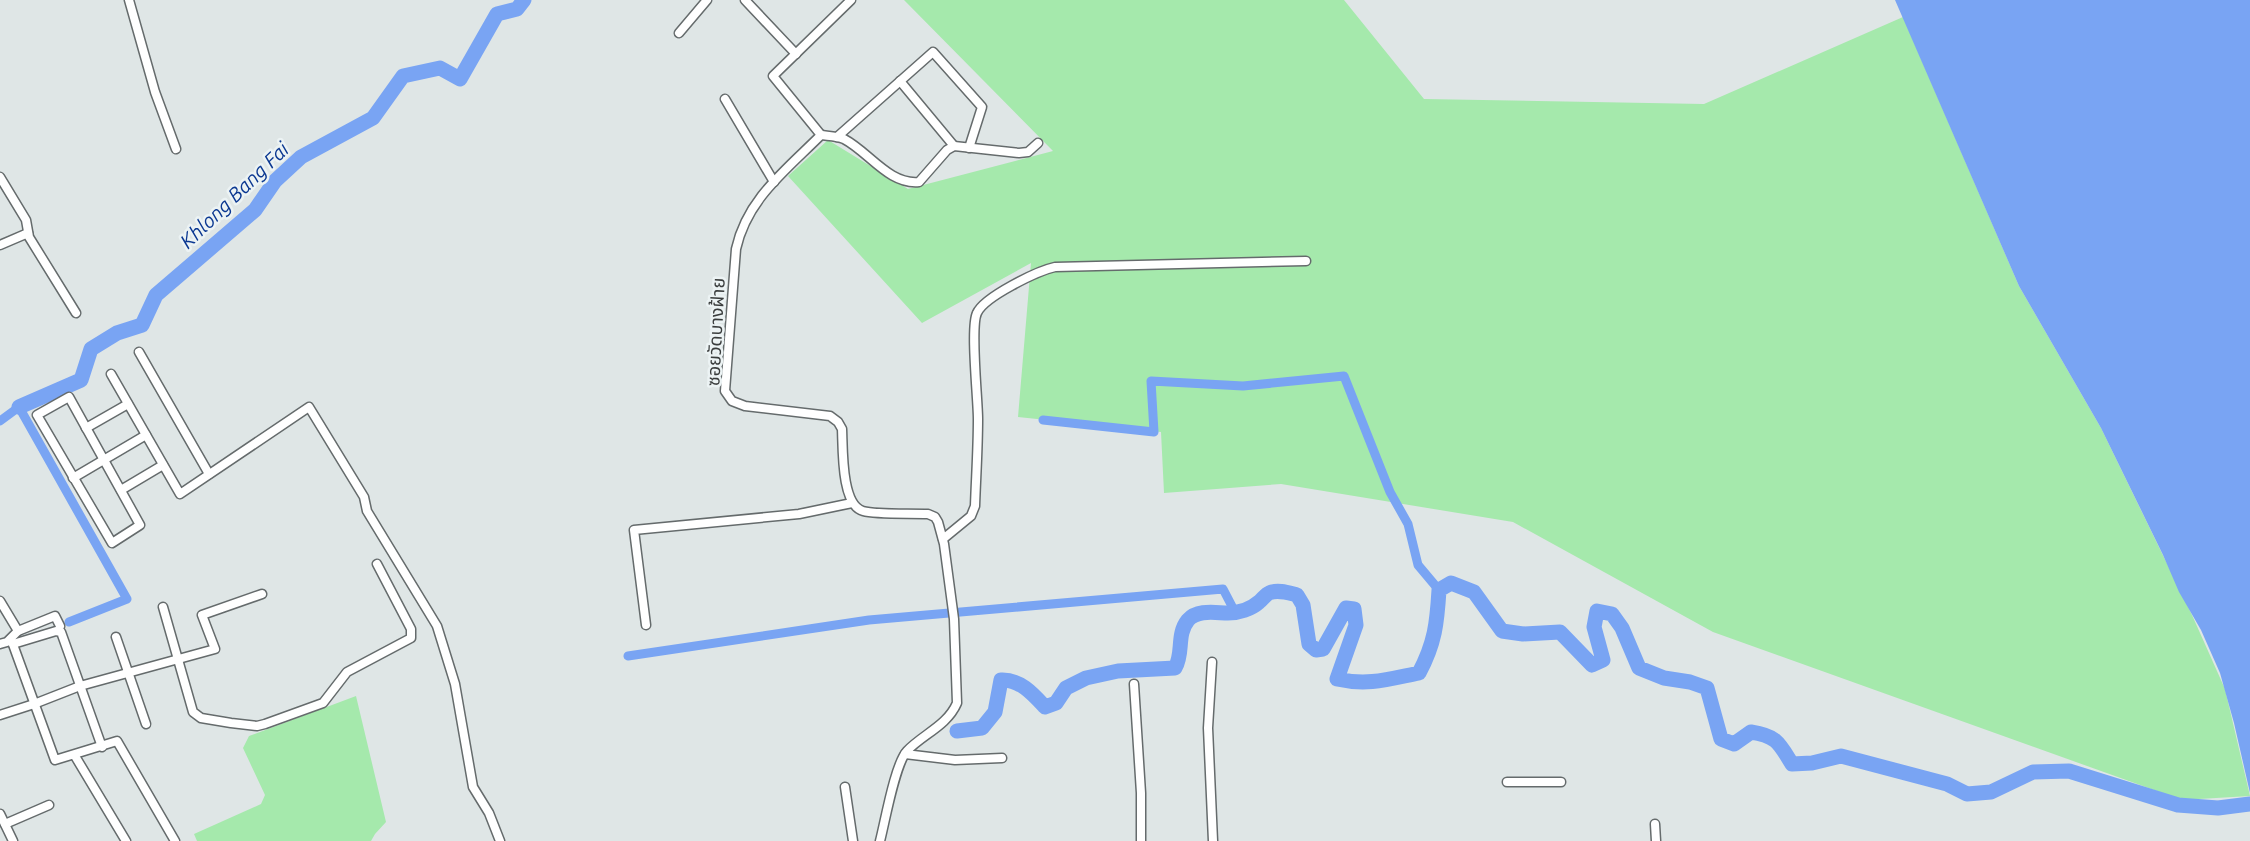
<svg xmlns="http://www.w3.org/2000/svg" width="2250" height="841" font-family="Ubuntu,'Noto Sans Thai',sans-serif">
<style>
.green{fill:#a5e9ac}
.water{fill:#79a4f3}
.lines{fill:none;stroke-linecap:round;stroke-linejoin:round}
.canal{stroke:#79a4f3;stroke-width:9}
.river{stroke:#79a4f3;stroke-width:15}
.minor-casing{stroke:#656b6c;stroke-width:11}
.minor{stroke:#fff;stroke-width:8}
.labels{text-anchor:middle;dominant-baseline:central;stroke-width:5;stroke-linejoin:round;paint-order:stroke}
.street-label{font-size:18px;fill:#3a3d3d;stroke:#ecf3f4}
.water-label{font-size:20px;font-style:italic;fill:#0b3891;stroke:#ecf3f4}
</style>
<rect width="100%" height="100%" fill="#dfe6e6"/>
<!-- green -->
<g class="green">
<path d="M 904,0 L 1344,0 L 1424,99 L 1704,104 L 1903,17 L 2019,286 L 2101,428 L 2192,615 L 2225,689 L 2250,796 L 2182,800 L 1713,632 L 1513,522 L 1281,484 L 1164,493 L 1161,432 L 1018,417 L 1031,263 L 922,323 L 788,176 L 828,140 L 908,189 L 1053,151 Z"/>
<path d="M 356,696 L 386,822 L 375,834 L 371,841 L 197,841 L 194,834 L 261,804 L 265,795 L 243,748 L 249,736 Z"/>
</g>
<!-- water -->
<path class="water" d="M 1895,0 L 2250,0 L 2250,793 L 2234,723 L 2220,673 L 2201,630 L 2179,592 L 2163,555 L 2101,428 L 2019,286 Z"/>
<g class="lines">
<!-- canal -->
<g class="canal">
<path d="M 1043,420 L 1154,432 L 1151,381 L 1243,386 L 1344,376 L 1390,492 L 1408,524 L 1418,565 L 1439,590"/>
<path d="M 0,421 L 19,407 L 127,599 L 69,622"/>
<path d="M 628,656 L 869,620 L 1223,589 L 1235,612"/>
</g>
<!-- river -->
<g class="river">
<path d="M 19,407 L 81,380 L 91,349 L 117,333 L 142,325 L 156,295 L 255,210 L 275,181 L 301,157 L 373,118 L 403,76 L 440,68 L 460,79 L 497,14 L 517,9 L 524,0"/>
<path d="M 957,731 L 982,728 L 995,712 L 1001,680 C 1020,679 1033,694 1045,707 L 1056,703 L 1066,688 L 1086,678 L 1118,671 L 1175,668 C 1184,653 1176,635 1188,620 C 1198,609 1216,613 1228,613 C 1239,613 1251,609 1259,602 C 1262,600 1266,594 1269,593 C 1278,589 1289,593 1297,595 L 1303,605 L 1309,644 L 1316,650 L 1323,649 L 1346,608 L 1354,609 L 1356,625 L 1337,679 C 1368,686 1389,679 1419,673 C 1435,643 1437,623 1439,590 L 1451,583 L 1474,592 L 1502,631 L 1523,634 L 1560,632 L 1592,665 L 1603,660 L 1594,627 L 1597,611 L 1612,614 L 1622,628 L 1639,668 L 1664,678 L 1690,682 L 1707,688 L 1721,739 L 1734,744 L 1751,732 C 1777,736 1779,743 1792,764 L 1812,763 L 1841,756 L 1947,784 L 1967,794 L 1991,792 L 2033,772 L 2069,771 L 2178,805 L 2218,808 L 2250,804"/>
</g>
<!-- minor casing -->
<g class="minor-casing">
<g id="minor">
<path d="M 129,0 L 155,92 L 176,149"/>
<path d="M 745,0 L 796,54"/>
<path d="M 851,0 L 773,76 L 821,135 C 786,170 747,199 736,249 L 725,391 L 732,401 L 745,406 L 830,416 L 838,422 L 842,429 C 843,448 841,505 863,511 C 877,515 912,513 928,514 L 935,517 L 938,522 L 944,544 L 954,619 L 957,703 C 947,726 923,734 907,751 C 895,764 885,822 880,841"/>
<path d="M 679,33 L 707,0"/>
<path d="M 900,81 L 954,146"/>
<path d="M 725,99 L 774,182"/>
<path d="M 821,135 C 828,136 837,136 844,139 C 869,152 889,185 919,182 L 947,150 L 954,146 L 1019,153 L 1028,152 L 1038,143"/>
<path d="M 837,137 L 933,52 L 982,107 L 969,148"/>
<path d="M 0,177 L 26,220 L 29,237 L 76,313"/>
<path d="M 0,245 L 28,233"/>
<path d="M 139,352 L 209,474"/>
<path d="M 111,374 L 180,494 L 309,407 L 364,497 L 367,511 L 437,626 L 455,684 L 473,787 L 489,813 L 500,841"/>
<path d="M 69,397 L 140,525 L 112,543 L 37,415 Z"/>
<path d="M 86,428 L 128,404"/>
<path d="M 73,478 L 146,435"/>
<path d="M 121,490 L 163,465"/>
<path d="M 943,539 L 971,516 L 975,506 C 976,477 978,448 978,419 C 978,399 970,327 977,313 C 984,297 1037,271 1055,267 L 1306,261"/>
<path d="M 0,601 L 18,631"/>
<path d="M 163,607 L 193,712 L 201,718 L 231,723 L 257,726 L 265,724 L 323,703 L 347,672 L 411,638 L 411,629 L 377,564"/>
<path d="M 646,625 L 634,530 L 799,514 L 852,503"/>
<path d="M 116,637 L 146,724"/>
<path d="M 11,639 L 55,760 L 117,741 L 175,841"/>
<path d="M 0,644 L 7,642 L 18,631 L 55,616 L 60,626"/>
<path d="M 13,644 L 56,631 L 61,632 L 102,747"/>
<path d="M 1212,662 L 1208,728 L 1213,841"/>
<path d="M 1134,684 L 1141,793 L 1141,841"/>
<path d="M 0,715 L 34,704 L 80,686 L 215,649 L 202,615 L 262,594"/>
<path d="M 905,754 L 955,760 L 1002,758"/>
<path d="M 75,756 L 126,841"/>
<path d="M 1507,782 L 1561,782"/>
<path d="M 845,787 L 853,841"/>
<path d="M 0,814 L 13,841"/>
<path d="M 5,824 L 49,805"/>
<path d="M 1655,824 L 1656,841"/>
</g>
</g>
<!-- minor -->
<use href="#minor" class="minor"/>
</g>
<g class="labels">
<!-- street labels -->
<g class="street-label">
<text transform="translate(715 332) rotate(-87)">ซอยวัดบางฝ้าย</text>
</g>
<!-- water labels -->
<g class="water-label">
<text transform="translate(234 195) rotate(-44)">Khlong Bang Fai</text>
</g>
</g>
</svg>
